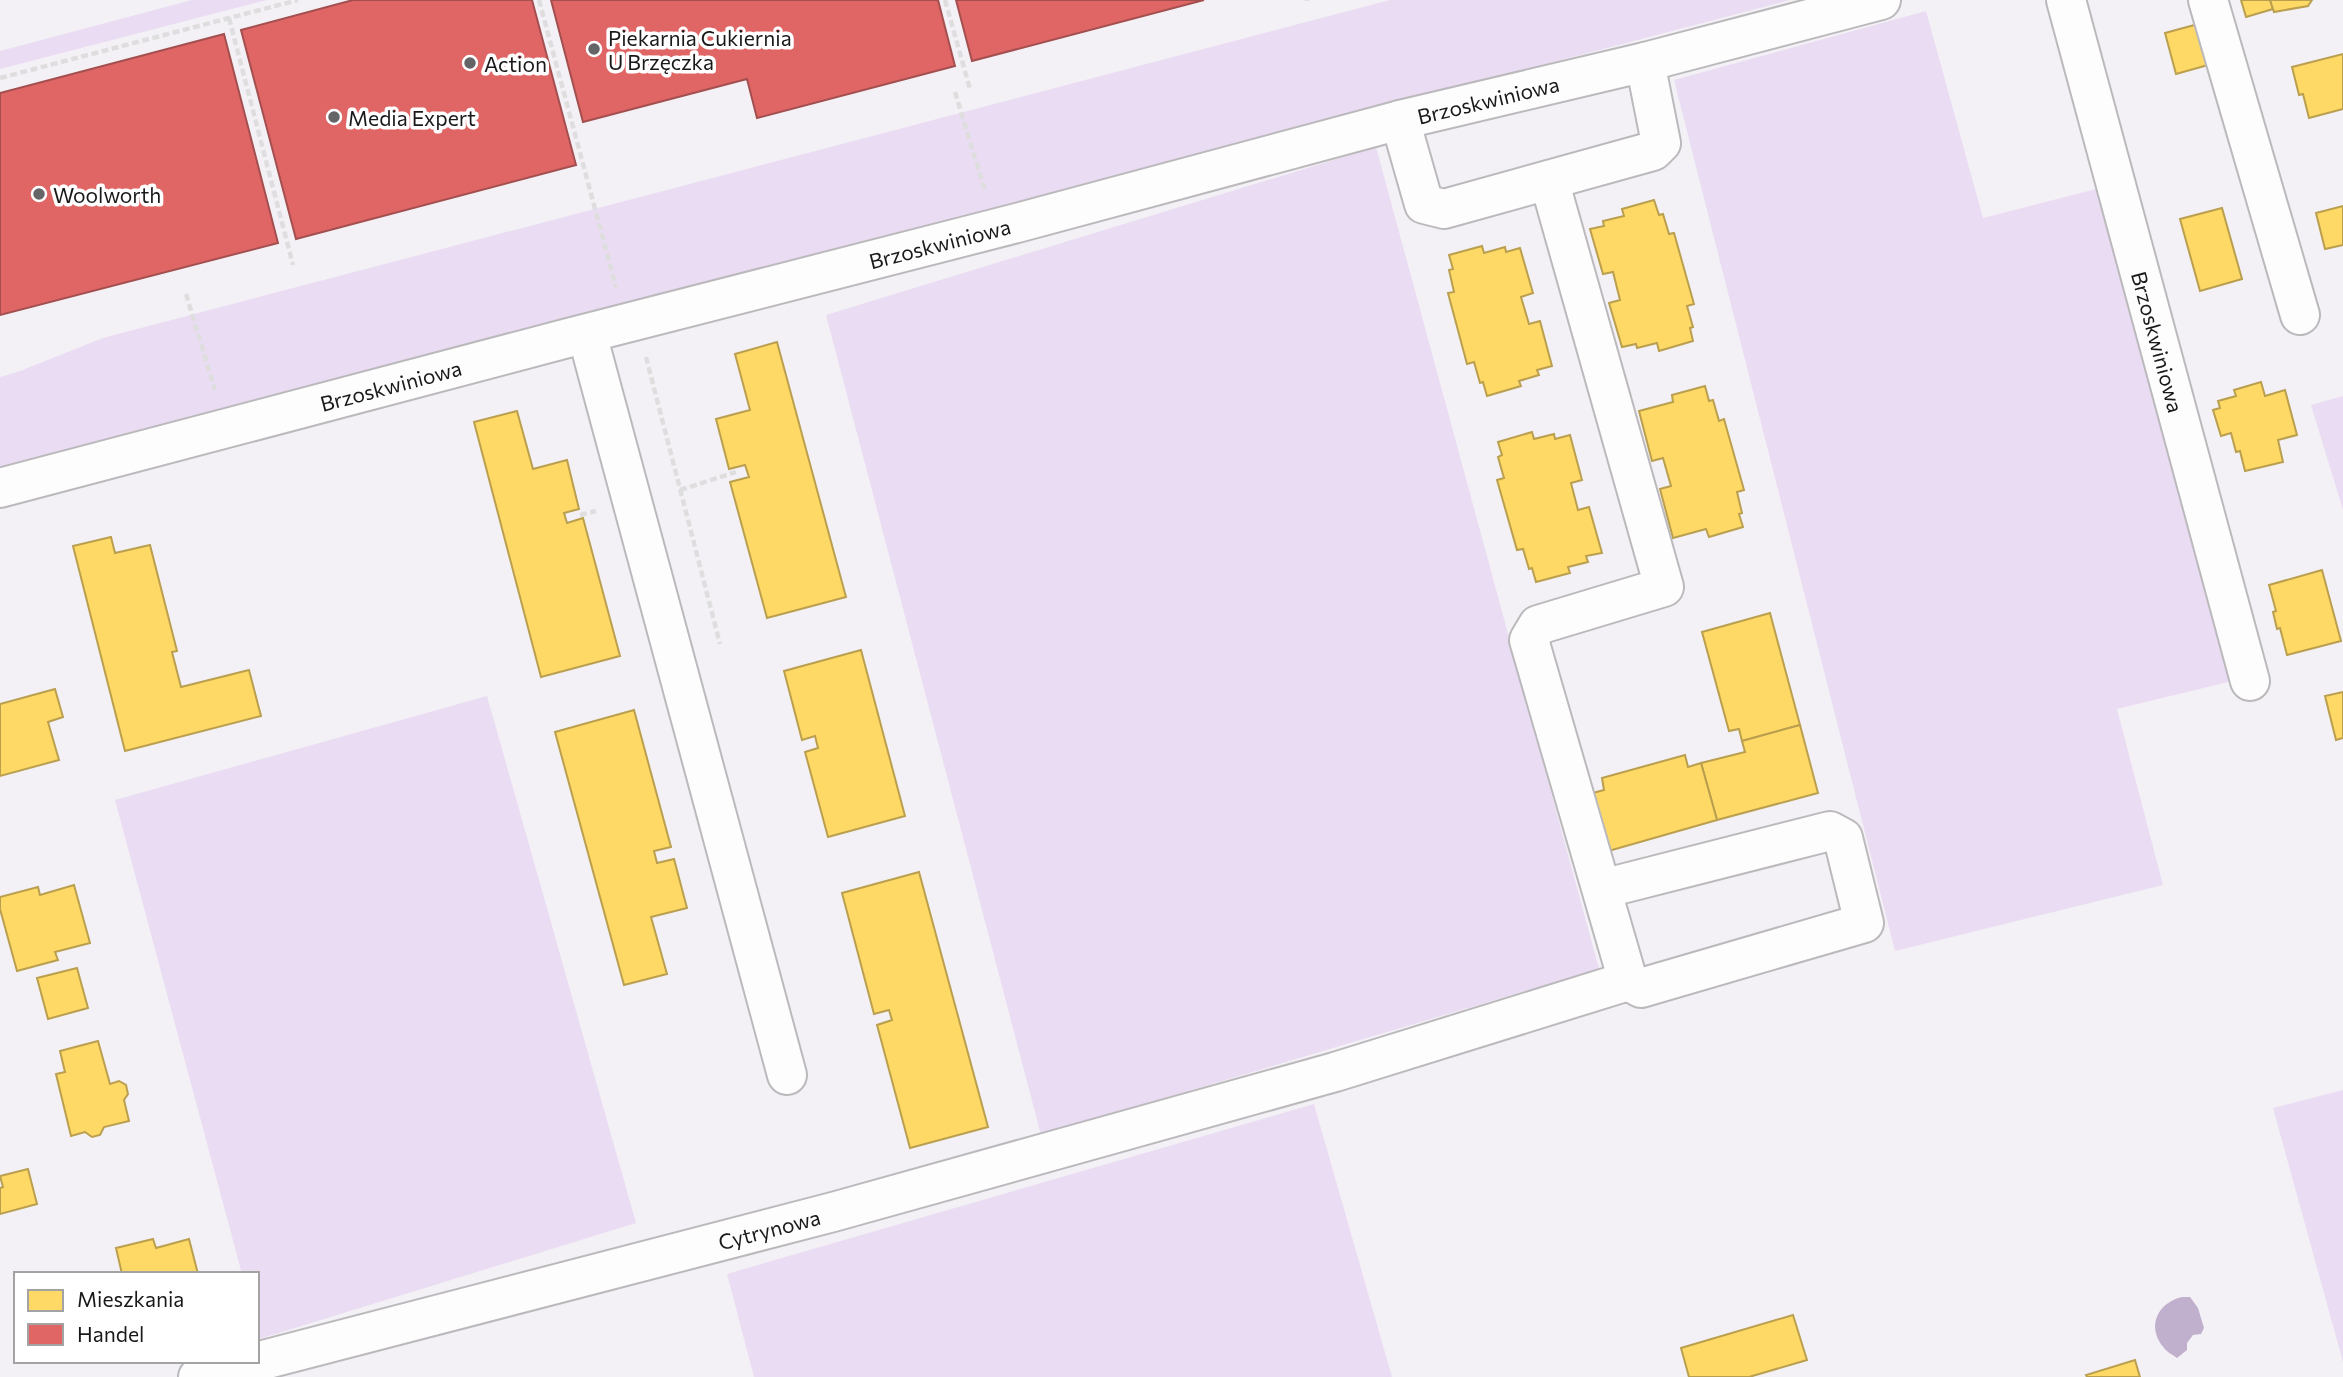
<svg xmlns="http://www.w3.org/2000/svg" width="2343" height="1377" font-family="Commissioner,sans-serif">
<style>
.green{fill:#eadcf3}
.water{fill:#c1b0cd}
.homes{fill:#ffd966;stroke:#ba9f4f;stroke-width:2}
.shops{fill:#e06666;stroke:#a44f4f;stroke-width:2}
.lines{fill:none;stroke-linecap:round;stroke-linejoin:round}
.minor-casing{stroke:#bbb9bc;stroke-width:42}
.path{stroke:#dfdedf;stroke-width:4.5;stroke-dasharray:7 3.5;stroke-linecap:butt}
.minor{stroke:#fdfdfe;stroke-width:38}
.poi-dot{fill:#656467;stroke:#fff;stroke-width:2.5}
.labels{text-anchor:middle;dominant-baseline:central;stroke-width:7;stroke-linejoin:round;paint-order:stroke}
.poi-label{font-size:21px;fill:#19181a;stroke:#fff;text-anchor:start}
.street-label{font-size:21px;fill:#19181a;stroke:#fff}
</style>
<rect width="100%" height="100%" fill="#f3f1f5"/>
<!-- green -->
<g class="green">
<path d="M 192,0 L 267,0 L 0,69 L 0,51 Z"/>
<path d="M 1390,0 L 1790,0 L 0,470 L 0,377 L 20,371 L 103,338 Z"/>
<path d="M 1926,11 L 1983,218 L 2096,189 L 2232,681 L 2117,709 L 2163,885 L 1895,951 L 1674,80 Z"/>
<path d="M 1376,147 L 1599,969 L 1041,1135 L 826,315 Z"/>
<path d="M 2343,396 L 2343,510 L 2311,405 Z"/>
<path d="M 487,696 L 636,1223 L 259,1339 L 257,1331 L 257,1274 L 242,1274 L 115,800 Z"/>
<path d="M 2343,1090 L 2343,1362 L 2273,1108 Z"/>
<path d="M 1314,1104 L 1392,1377 L 754,1377 L 727,1274 Z"/>
</g>
<!-- water -->
<path class="water" d="M 2182,1297 L 2190,1297 L 2198,1308 L 2204,1328 L 2201,1334 L 2193,1335 L 2187,1343 L 2187,1350 L 2177,1358 C 2173,1355 2167,1352 2164,1348 C 2146,1327 2157,1303 2182,1297 Z"/>
<!-- homes -->
<g class="homes">
<path d="M 2241,0 L 2270,0 L 2273,9 L 2246,17 Z"/>
<path d="M 2270,0 L 2312,0 L 2308,6 L 2274,12 Z"/>
<path d="M 2198,24 L 2208,65 L 2176,74 L 2165,33 Z"/>
<path d="M 2343,54 L 2343,109 L 2309,118 L 2303,94 L 2299,95 L 2292,67 Z"/>
<path d="M 1654,200 L 1659,215 L 1663,214 L 1669,234 L 1674,233 L 1694,304 L 1687,306 L 1693,327 L 1690,328 L 1693,341 L 1659,351 L 1657,343 L 1637,348 L 1636,344 L 1622,347 L 1609,303 L 1620,300 L 1613,272 L 1603,274 L 1590,229 L 1604,226 L 1603,221 L 1624,216 L 1622,209 Z"/>
<path d="M 2343,206 L 2343,245 L 2325,249 L 2316,213 Z"/>
<path d="M 2222,208 L 2242,279 L 2200,291 L 2180,219 Z"/>
<path d="M 1482,246 L 1484,253 L 1505,247 L 1506,252 L 1520,248 L 1533,293 L 1521,297 L 1529,324 L 1540,321 L 1552,366 L 1537,370 L 1539,375 L 1519,381 L 1521,386 L 1487,396 L 1483,382 L 1480,383 L 1474,362 L 1467,364 L 1448,293 L 1454,292 L 1449,270 L 1453,269 L 1449,255 Z"/>
<path d="M 777,342 L 846,597 L 767,618 L 730,482 L 749,477 L 745,465 L 729,469 L 716,419 L 750,410 L 735,354 Z"/>
<path d="M 2261,382 L 2265,396 L 2285,390 L 2297,435 L 2278,440 L 2283,462 L 2245,471 L 2240,451 L 2236,452 L 2231,433 L 2221,436 L 2213,410 L 2220,408 L 2218,401 L 2236,396 L 2234,390 Z"/>
<path d="M 1705,386 L 1709,401 L 1713,400 L 1719,421 L 1724,419 L 1744,490 L 1737,492 L 1742,513 L 1739,514 L 1743,527 L 1709,537 L 1706,529 L 1673,538 L 1660,489 L 1671,486 L 1663,458 L 1652,461 L 1639,411 L 1673,402 L 1672,395 Z"/>
<path d="M 517,411 L 533,469 L 567,460 L 579,509 L 564,513 L 567,523 L 583,518 L 620,656 L 541,677 L 474,422 Z"/>
<path d="M 1532,432 L 1534,439 L 1554,434 L 1555,439 L 1570,435 L 1582,480 L 1571,483 L 1578,510 L 1589,507 L 1602,553 L 1586,556 L 1588,562 L 1568,567 L 1570,573 L 1536,582 L 1532,568 L 1529,569 L 1523,549 L 1517,550 L 1497,480 L 1504,478 L 1498,457 L 1502,455 L 1498,442 Z"/>
<path d="M 111,537 L 115,553 L 150,545 L 177,651 L 172,652 L 181,687 L 249,670 L 261,716 L 125,751 L 73,546 Z"/>
<path d="M 2322,570 L 2341,641 L 2287,655 L 2280,628 L 2277,629 L 2273,612 L 2276,611 L 2269,585 Z"/>
<path d="M 1770,613 L 1800,725 L 1742,741 L 1739,729 L 1729,731 L 1702,632 Z"/>
<path d="M 861,650 L 905,816 L 828,837 L 805,752 L 818,748 L 815,736 L 802,740 L 784,671 Z"/>
<path d="M 55,689 L 63,717 L 48,722 L 59,760 L 0,776 L 0,704 Z"/>
<path d="M 2343,692 L 2343,738 L 2336,740 L 2325,696 Z"/>
<path d="M 634,710 L 671,847 L 654,851 L 657,863 L 674,859 L 687,908 L 651,917 L 667,974 L 624,985 L 555,732 Z"/>
<path d="M 1800,725 L 1818,793 L 1717,820 L 1701,763 L 1745,752 L 1742,741 Z"/>
<path d="M 1685,755 L 1688,767 L 1701,763 L 1717,820 L 1605,852 L 1589,794 L 1604,790 L 1602,778 Z"/>
<path d="M 919,872 L 988,1127 L 910,1148 L 877,1025 L 892,1020 L 889,1010 L 874,1014 L 842,893 Z"/>
<path d="M 74,885 L 90,943 L 55,952 L 58,960 L 17,971 L 0,909 L 0,897 L 38,887 L 40,895 Z"/>
<path d="M 77,968 L 88,1008 L 48,1019 L 37,978 Z"/>
<path d="M 98,1041 L 110,1084 L 119,1081 L 126,1085 L 128,1094 L 124,1100 L 129,1121 L 104,1127 L 100,1135 L 92,1137 L 85,1132 L 71,1136 L 56,1074 L 65,1072 L 60,1051 Z"/>
<path d="M 28,1169 L 37,1204 L 0,1214 L 0,1188 L 3,1187 L 0,1176 Z"/>
<path d="M 153,1239 L 156,1248 L 189,1239 L 198,1274 L 122,1274 L 116,1248 Z"/>
<path d="M 1793,1315 L 1807,1360 L 1749,1377 L 1689,1377 L 1681,1348 Z"/>
<path d="M 2135,1360 L 2140,1377 L 2087,1377 L 2086,1375 Z"/>
</g>
<!-- shops -->
<g class="shops">
<path d="M 353,0 L 532,0 L 576,165 L 296,239 L 241,30 Z"/>
<path d="M 551,0 L 938,0 L 955,66 L 757,118 L 747,79 L 583,122 Z"/>
<path d="M 956,0 L 1204,0 L 972,61 Z"/>
<path d="M 224,34 L 278,243 L 0,315 L 0,93 Z"/>
</g>
<g class="lines">
<!-- minor casing -->
<g class="minor-casing">
<g id="minor">
<path id="s1" d="M 2066,0 L 2250,681"/>
<path d="M 2208,0 L 2300,315"/>
<path d="M 1400,120 L 1424,204 L 1444,209 L 1653,151 L 1661,143 L 1645,62"/>
<path d="M 1549,180 L 1664,587 L 1538,625 L 1529,640 L 1628,981 L 1641,988 L 1864,923 L 1843,838 L 1830,831 L 1602,889"/>
<path d="M 587,334 L 787,1075"/>
<path id="s2" d="M 0,488 L 568,338 L 1017,223 L 1400,120 L 1645,62 L 1881,0"/>
<path id="s3" d="M 198,1377 L 833,1212 L 1335,1072 L 1628,981"/>
</g>
</g>
<!-- path -->
<g class="path">
<path d="M 539,0 L 616,287"/>
<path d="M 945,0 L 970,89"/>
<path d="M 1307,0 L 1307,1"/>
<path d="M 229,18 L 293,265"/>
<path d="M 0,78 L 298,0"/>
<path d="M 955,92 L 985,191"/>
<path d="M 186,294 L 215,390"/>
<path d="M 646,357 L 720,644"/>
<path d="M 680,490 L 736,472"/>
<path d="M 580,515 L 596,511"/>
</g>
<!-- minor -->
<use href="#minor" class="minor"/>
</g>
<!-- markers -->
<g class="poi-dot">
<circle cx="594" cy="49" r="7"/>
<circle cx="470" cy="63" r="7"/>
<circle cx="334" cy="117" r="7"/>
<circle cx="39" cy="194" r="7"/>
</g>
<g class="labels">
<!-- poi labels -->
<g class="poi-label">
<text x="608" y="37">Piekarnia Cukiernia<tspan x="608" dy="24">U Brzęczka</tspan></text>
<text x="484" y="63">Action</text>
<text x="348" y="117">Media Expert</text>
<text x="53" y="194">Woolworth</text>
</g>
<!-- street labels -->
<g class="street-label">
<text stroke="none"><textPath href="#s2" startOffset="1538">Brzoskwiniowa</textPath></text>
<text stroke="none"><textPath href="#s2" startOffset="971">Brzoskwiniowa</textPath></text>
<text stroke="none"><textPath href="#s1" startOffset="354">Brzoskwiniowa</textPath></text>
<text stroke="none"><textPath href="#s2" startOffset="404">Brzoskwiniowa</textPath></text>
<text stroke="none"><textPath href="#s3" startOffset="590">Cytrynowa</textPath></text>
</g>
</g>
<!-- legend -->
<rect x="14" y="1272" width="245" height="91" fill="#ffffff" stroke="#a3a3a3" stroke-width="2"/>
<rect x="28" y="1290" width="35" height="21" fill="#ffd966" stroke="#a3a3a3" stroke-width="2"/>
<text x="77" y="1307" font-size="21" fill="#19181a">Mieszkania</text>
<rect x="28" y="1324" width="35" height="21" fill="#e06666" stroke="#a3a3a3" stroke-width="2"/>
<text x="77" y="1342" font-size="21" fill="#19181a">Handel</text>
</svg>
